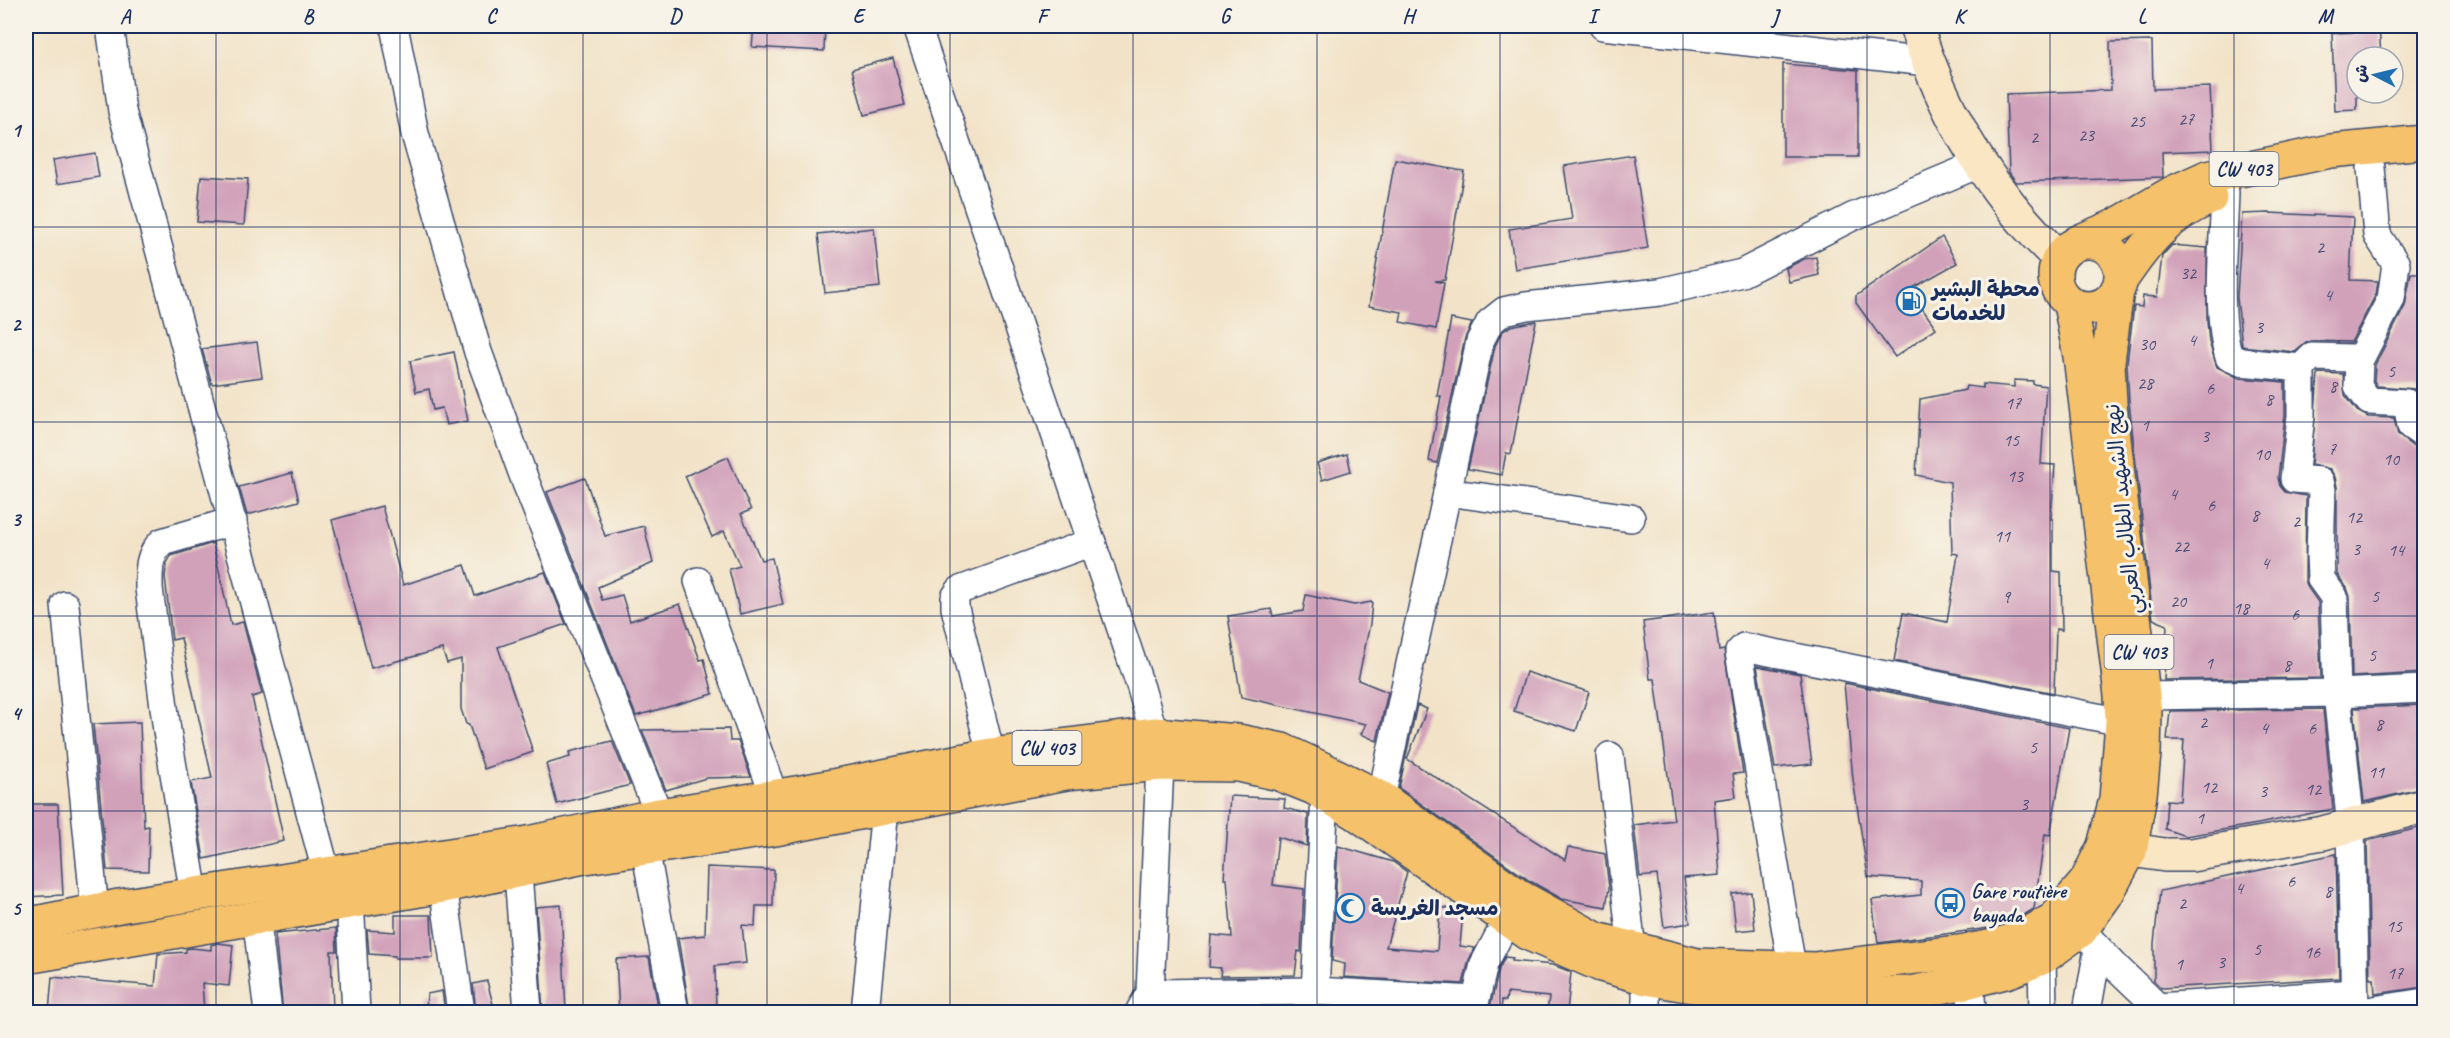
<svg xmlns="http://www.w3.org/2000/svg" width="2450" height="1038" font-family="Caveat,'Playpen Sans Arabic',sans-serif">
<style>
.building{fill:#d1a1ba}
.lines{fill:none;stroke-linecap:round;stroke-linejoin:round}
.street-casing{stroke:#3b4a6e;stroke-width:30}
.secondary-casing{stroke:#3b4a6e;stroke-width:36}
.primary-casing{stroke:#3b4a6e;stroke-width:36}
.street{stroke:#fff;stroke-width:27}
.secondary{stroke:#fbe6c4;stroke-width:33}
.primary{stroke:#f5c16b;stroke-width:33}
.grid{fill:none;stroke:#1b2f5e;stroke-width:1.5;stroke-opacity:0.55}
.labels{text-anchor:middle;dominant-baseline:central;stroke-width:6;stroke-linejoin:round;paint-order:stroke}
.number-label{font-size:18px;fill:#484c75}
.shield{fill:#f7f3e8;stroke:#5d6a87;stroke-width:1.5}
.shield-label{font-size:20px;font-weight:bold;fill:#1b2f5e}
.poi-label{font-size:21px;font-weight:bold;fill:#1b2f5e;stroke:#f7f3e8;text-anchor:start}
.street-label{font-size:21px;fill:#1b2f5e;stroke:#f7f3e8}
.neatline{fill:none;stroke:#1b2f5e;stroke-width:2}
.grid-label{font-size:20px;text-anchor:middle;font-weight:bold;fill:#1b2f5e}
</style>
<rect width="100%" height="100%" fill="#f7f3e8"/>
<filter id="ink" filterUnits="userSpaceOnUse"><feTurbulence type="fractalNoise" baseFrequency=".0167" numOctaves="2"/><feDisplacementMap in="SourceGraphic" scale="12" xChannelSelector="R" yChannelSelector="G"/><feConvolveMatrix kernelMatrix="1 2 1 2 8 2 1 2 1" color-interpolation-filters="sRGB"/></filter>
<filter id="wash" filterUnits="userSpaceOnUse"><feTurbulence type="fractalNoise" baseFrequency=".008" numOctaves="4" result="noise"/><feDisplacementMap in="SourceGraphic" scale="24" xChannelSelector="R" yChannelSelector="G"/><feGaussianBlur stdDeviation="1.35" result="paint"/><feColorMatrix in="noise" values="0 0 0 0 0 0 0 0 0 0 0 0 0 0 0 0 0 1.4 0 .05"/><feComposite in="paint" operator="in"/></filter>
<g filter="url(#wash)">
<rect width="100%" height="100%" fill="#f2e3c8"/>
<g id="blocks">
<!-- building -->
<g class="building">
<path d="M 754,26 L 825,26 L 824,51 L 752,47 Z"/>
<path d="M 2360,26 L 2379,26 L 2381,57 L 2357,57 L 2357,110 L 2335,111 L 2332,33 L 2361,32 Z"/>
<path d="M 2152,41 L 2153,89 L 2210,87 L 2213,150 L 2162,152 L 2163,177 L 2016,182 L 2009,172 L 2006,94 L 2111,90 L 2110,42 Z"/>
<path d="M 893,58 L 905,105 L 864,115 L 852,69 Z"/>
<path d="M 1783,64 L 1858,70 L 1858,157 L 1783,157 Z"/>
<path d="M 95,153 L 99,177 L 57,184 L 53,160 Z"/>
<path d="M 1633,155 L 1648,248 L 1515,269 L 1509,229 L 1572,219 L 1564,166 Z"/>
<path d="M 1395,159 L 1464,171 L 1445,280 L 1435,281 L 1444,283 L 1436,329 L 1400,322 L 1402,312 L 1369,306 Z"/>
<path d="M 201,176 L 248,179 L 244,225 L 197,222 Z"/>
<path d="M 2269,213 L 2353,217 L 2350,280 L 2378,281 L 2376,294 L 2351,342 L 2312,341 L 2306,343 L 2295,352 L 2242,346 L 2237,297 L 2242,214 Z"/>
<path d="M 874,228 L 880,287 L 825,293 L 818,234 Z"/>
<path d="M 1942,237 L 1957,263 L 1909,290 L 1936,328 L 1895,357 L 1856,303 L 1856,296 Z"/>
<path d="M 2172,245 L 2207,248 L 2207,321 L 2209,342 L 2217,367 L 2239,378 L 2285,382 L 2285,415 L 2278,478 L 2280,486 L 2285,492 L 2306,496 L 2305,580 L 2308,588 L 2318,602 L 2321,678 L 2164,680 L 2167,625 L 2153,619 L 2129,401 L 2127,363 L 2134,306 L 2142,307 L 2143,296 L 2157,297 L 2162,256 Z"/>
<path d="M 1816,257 L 1819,275 L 1789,282 L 1786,268 L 1804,259 Z"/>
<path d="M 2411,273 L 2424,273 L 2424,412 L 2420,394 L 2415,389 L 2377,386 L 2374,381 L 2375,365 L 2405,306 Z"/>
<path d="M 1451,319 L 1472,323 L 1465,338 L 1437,463 L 1429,461 L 1441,396 L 1437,396 Z"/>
<path d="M 1536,321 L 1511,454 L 1506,453 L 1502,475 L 1468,469 L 1495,346 L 1502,332 L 1511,326 Z"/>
<path d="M 257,342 L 262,377 L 212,384 L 202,349 Z"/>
<path d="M 454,352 L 468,421 L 446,425 L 442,408 L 433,410 L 429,389 L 416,392 L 410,361 Z"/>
<path d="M 2318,373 L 2343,374 L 2345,395 L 2357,411 L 2368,417 L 2394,418 L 2398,435 L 2415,448 L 2424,450 L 2424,673 L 2352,677 L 2350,597 L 2347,588 L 2337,574 L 2337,487 L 2335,477 L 2330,469 L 2311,465 Z"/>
<path d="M 2014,380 L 2033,381 L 2033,384 L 2046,386 L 2041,464 L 2055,465 L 2051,519 L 2053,519 L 2053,571 L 2061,572 L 2062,630 L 2056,629 L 2054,693 L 1894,661 L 1903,613 L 1947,622 L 1958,554 L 1952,553 L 1950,482 L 1916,475 L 1920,399 L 1965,390 L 1966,386 L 1983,388 L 1983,384 L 2014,387 Z"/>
<path d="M 1347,454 L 1351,471 L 1322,480 L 1317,463 Z"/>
<path d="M 728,457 L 751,510 L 741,514 L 761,560 L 772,558 L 783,604 L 740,614 L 729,569 L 740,566 L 724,531 L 712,537 L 685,476 Z"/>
<path d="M 292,473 L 299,501 L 247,515 L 239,487 Z"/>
<path d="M 585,478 L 605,536 L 644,526 L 653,563 L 598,587 L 602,600 L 622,595 L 630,621 L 680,604 L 700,660 L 704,659 L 713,694 L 636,716 L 547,492 Z"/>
<path d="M 382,506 L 403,585 L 465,565 L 475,596 L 545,572 L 566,624 L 498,647 L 533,752 L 484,769 L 469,725 L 466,724 L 461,709 L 461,659 L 447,663 L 442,649 L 371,668 L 332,520 Z"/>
<path d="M 213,543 L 231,625 L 243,622 L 262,694 L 252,697 L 284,841 L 204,859 L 191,782 L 212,778 L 181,638 L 172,640 L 165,576 L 167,563 L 171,556 Z"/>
<path d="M 1306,595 L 1354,605 L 1372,602 L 1370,624 L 1358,680 L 1388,692 L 1377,741 L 1361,734 L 1366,724 L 1241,697 L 1228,616 L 1271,609 L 1273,616 L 1303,611 Z"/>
<path d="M 1714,612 L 1719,651 L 1724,650 L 1743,773 L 1733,774 L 1736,797 L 1714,800 L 1720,875 L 1684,878 L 1690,923 L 1664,927 L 1657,875 L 1640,877 L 1634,825 L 1674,820 L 1655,679 L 1650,679 L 1643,622 Z"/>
<path d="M 1757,666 L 1800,674 L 1812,764 L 1775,768 Z"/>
<path d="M 1526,672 L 1589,692 L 1576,731 L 1514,711 Z"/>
<path d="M 1844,683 L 2069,728 L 2050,835 L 2045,834 L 2034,909 L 2015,920 L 1989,928 L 1878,943 L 1872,900 L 1921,895 L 1921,881 L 1868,877 L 1853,779 Z"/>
<path d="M 1417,705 L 1427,709 L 1407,759 L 1565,860 L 1568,847 L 1605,854 L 1609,888 L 1606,907 L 1562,899 L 1530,881 L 1399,788 Z"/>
<path d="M 2424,705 L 2424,788 L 2364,802 L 2354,708 Z"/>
<path d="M 2323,709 L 2333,809 L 2258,824 L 2185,836 L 2165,829 L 2167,800 L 2180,801 L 2184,740 L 2167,740 L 2170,711 Z"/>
<path d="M 140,722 L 144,827 L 149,826 L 148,871 L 107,870 L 93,724 Z"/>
<path d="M 729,729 L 730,741 L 738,741 L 751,777 L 706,778 L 666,790 L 642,730 Z"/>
<path d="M 612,741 L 630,785 L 557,804 L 546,764 L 570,757 L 569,752 Z"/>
<path d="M 1230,796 L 1285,799 L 1284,808 L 1308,814 L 1307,846 L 1278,837 L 1273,885 L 1304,889 L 1301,952 L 1298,951 L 1295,975 L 1220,976 L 1221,968 L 1209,967 L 1211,935 L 1232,937 L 1227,879 L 1224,879 Z"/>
<path d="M 26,804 L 58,804 L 63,895 L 26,897 Z"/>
<path d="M 2422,827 L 2424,987 L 2375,994 L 2374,979 L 2370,979 L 2367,841 Z"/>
<path d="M 1338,846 L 1393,862 L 1407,872 L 1386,947 L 1437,951 L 1440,907 L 1463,911 L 1460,946 L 1475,948 L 1469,960 L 1463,984 L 1344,977 L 1345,964 L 1332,961 Z"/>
<path d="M 2336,854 L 2339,978 L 2161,988 L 2154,981 L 2154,943 L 2160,891 Z"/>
<path d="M 707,867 L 774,870 L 773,906 L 756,906 L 755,926 L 742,925 L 746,963 L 715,966 L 716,1012 L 690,1012 L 678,938 L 705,935 Z"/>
<path d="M 1751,892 L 1755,929 L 1736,931 L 1732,894 Z"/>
<path d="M 561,905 L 566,1012 L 543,1012 L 536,907 Z"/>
<path d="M 395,915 L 431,915 L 433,958 L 395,958 L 395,956 L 369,954 L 367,930 L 395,932 Z"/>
<path d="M 336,928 L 337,951 L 331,951 L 333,1012 L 283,1012 L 275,934 Z"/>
<path d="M 218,943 L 233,945 L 229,986 L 202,983 L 204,1012 L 49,1012 L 52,977 L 155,986 L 158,954 L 186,952 L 186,949 L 191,948 L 211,950 L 211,945 Z"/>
<path d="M 649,957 L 659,1012 L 619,1012 L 616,959 Z"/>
<path d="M 1505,957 L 1513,958 L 1512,961 L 1553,965 L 1571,972 L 1567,1012 L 1547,1012 L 1549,997 L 1507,993 L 1506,1001 L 1502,1000 L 1501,1012 L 1489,1012 L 1499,969 Z"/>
<path d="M 487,981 L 495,1012 L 476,1012 L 473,984 Z"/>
<path d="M 442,991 L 445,1012 L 426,1012 L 427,994 Z"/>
<path d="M 1292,1007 L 1292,1012 L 1218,1012 L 1218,1008 Z"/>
<path d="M 1341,1008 L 1417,1012 L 1341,1012 Z"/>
</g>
</g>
</g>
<g filter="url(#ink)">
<use href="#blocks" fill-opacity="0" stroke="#3b4a6e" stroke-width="1.5"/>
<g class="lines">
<!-- street casing -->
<g class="street-casing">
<g id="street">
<path d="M 110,26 L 122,111 L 327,875"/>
<path d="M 394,26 L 415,134 L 478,352 L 526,483 L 659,815"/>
<path d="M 917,26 L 1141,688 L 1154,734"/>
<path d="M 1603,26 L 1927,62"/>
<path d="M 2371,168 L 2377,235 L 2396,264 L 2391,299 L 2359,361 L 2358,386 L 2369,401 L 2407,403 L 2411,426 L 2424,435"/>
<path d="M 2225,192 C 2224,240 2215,312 2229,357 L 2241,362 L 2301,368 L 2301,416 L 2294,479 L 2320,481 L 2322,490 L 2320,555 L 2321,579 L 2334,597 L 2337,693 L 2351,827 L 2355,1012"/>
<path d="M 2301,368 L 2312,357 L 2351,358 L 2359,361"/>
<path d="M 1447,492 L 1631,518"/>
<path d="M 698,581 L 774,796"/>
<path d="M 65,605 L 95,911"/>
<path d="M 2144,696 L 2337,693 L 2424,689"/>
<path d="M 991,755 L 955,608 L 955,597 L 960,590 L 1092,542"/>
<path d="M 1610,756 L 1632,950 L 1646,978 L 1646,1012"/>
<path d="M 1381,798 L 1480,341 L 1490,322 L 1504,311 L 1526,306 L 1660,292 L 1742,273 L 1852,217 L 1979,164"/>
<path d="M 645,848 L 675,1012"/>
<path d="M 518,872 L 528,1012"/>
<path d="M 443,886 L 461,1012"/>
<path d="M 194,895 L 167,731 L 149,588 C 149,570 148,555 162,542 L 233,521"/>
<path d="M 350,900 L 356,1012"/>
<path d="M 256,916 L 268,1012"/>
<path d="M 2081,930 L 2117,968 L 2158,1007 L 2354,993"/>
<path d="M 2042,958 L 2043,1012"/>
<path d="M 1792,967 L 1739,652 L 1744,647 L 2122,722"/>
<path d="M 1970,981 L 1972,1012"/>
<path d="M 1315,991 L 1325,794"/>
<path d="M 1150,993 L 1315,991 L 1475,1000"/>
<path d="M 865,1012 L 885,809"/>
<path d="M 1139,1012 L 1150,993 L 1160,764"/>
<path d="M 1473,1012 L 1484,964 L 1507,920"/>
<path d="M 2089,1012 L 2088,1006 L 2098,949"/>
<path d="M 2361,1012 L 2424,1002"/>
</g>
</g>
<!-- secondary casing -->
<g class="secondary-casing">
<g id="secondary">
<path d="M 1916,26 C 1944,115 1990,193 2059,258"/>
<path d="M 2104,846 L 2165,855 L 2191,855 L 2323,833 L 2424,806"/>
</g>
</g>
<!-- primary casing -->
<g class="primary-casing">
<g id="primary">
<circle cx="2088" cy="275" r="33"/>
<path d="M 2078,242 L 2115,226 L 2172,193 L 2207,177 L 2331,151 L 2424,142"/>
<path d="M 2121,280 C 2146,243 2167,216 2210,198"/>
<path d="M 26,925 L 119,906 L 528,843 L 659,815 L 802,792 L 991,755 L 1154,734 L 1238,741 L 1282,750 L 1321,768 L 1381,798 L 1520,897 L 1596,939 L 1697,965 L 1815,969 L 1967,951 L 1994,946 L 2023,937 L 2054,919 L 2086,882 L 2104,846 L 2116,799 L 2122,722 L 2121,695 L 2080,356 L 2070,304"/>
<path d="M 26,957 L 443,886 L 579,858 L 775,829 L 1066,773 L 1160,764 L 1238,765 L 1279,774 L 1314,788 L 1356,813 L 1527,933 L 1601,965 L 1646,978 L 1727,992 L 1794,996 L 1911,993 L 1970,981 L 2009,971 L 2042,958 L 2081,930 L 2106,895 L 2130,851 L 2140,795 L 2144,754 L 2145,713 L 2110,403 L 2108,362 L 2117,290"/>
</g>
</g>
<!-- street -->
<use href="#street" class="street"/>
<!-- secondary -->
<use href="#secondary" class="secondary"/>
<!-- primary -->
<use href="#primary" class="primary"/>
</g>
</g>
<!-- grid -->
<path class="grid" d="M 216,26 L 216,1012M 400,26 L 400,1012M 583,26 L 583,1012M 767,26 L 767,1012M 950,26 L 950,1012M 1133,26 L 1133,1012M 1317,26 L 1317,1012M 1500,26 L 1500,1012M 1683,26 L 1683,1012M 1867,26 L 1867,1012M 2050,26 L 2050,1012M 2234,26 L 2234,1012M 26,227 L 2424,227M 26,422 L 2424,422M 26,616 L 2424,616M 26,811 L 2424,811"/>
<!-- icons -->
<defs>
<g id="fuel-ring" transform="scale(1.5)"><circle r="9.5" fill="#f7f3e8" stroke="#1f6fb2" stroke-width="1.5"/><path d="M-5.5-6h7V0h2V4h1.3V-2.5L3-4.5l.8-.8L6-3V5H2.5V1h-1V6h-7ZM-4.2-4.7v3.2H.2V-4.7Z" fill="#1f6fb2"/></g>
<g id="bus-ring" transform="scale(1.5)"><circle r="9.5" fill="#f7f3e8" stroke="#1f6fb2" stroke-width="1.5"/><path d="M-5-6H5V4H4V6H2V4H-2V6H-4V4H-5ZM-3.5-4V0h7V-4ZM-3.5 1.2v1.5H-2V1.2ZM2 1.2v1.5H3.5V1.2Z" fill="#1f6fb2"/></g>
<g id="mosque-ring" transform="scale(1.5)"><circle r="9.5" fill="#f7f3e8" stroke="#1f6fb2" stroke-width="1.5"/><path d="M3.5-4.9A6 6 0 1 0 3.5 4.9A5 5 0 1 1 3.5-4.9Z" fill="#1f6fb2"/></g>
</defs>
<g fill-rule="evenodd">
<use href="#fuel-ring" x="1911" y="301"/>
<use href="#bus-ring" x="1950" y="903"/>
<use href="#mosque-ring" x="1350" y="908"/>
</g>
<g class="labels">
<!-- number labels -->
<g class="number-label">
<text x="2186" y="119">27</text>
<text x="2137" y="121">25</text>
<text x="2086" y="135">23</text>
<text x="2034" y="137">2</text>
<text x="2320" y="247">2</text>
<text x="2188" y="273">32</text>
<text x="2328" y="295">4</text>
<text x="2259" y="327">3</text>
<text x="2192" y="340">4</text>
<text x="2147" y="344">30</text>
<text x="2391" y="371">5</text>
<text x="2145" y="383">28</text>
<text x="2333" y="386">8</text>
<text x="2210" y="388">6</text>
<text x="2269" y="399">8</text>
<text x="2013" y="403">17</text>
<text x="2145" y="425">1</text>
<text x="2205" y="436">3</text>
<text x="2011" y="440">15</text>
<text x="2332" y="449">7</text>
<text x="2262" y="454">10</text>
<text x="2391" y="459">10</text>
<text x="2015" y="476">13</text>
<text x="2173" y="494">4</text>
<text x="2211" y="505">6</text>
<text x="2255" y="515">8</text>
<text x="2354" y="517">12</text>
<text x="2296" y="521">2</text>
<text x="2002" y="536">11</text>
<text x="2181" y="546">22</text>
<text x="2356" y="549">3</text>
<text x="2396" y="550">14</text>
<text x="2265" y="563">4</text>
<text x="2375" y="596">5</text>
<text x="2006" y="597">9</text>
<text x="2178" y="601">20</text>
<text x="2241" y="608">18</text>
<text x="2295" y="614">6</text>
<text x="2372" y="655">5</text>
<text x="2209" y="663">1</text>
<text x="2287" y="665">8</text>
<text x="2203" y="722">2</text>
<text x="2379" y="724">8</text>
<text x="2264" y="728">4</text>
<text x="2312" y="728">6</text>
<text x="2033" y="747">5</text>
<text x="2376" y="772">11</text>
<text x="2209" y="787">12</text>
<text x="2313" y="789">12</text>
<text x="2263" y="791">3</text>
<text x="2024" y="804">3</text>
<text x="2200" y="818">1</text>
<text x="2291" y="881">6</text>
<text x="2239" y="888">4</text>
<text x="2328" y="891">8</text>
<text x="2182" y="903">2</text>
<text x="2394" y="926">15</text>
<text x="2257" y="949">5</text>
<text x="2312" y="952">16</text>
<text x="2221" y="962">3</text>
<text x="2179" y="964">1</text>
<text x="2395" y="973">17</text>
</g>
<!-- shield labels -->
<g class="shield">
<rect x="2209.5" y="152" width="69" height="34" rx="4.5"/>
<rect x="2104.5" y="635" width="69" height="34" rx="4.5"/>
<rect x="1012.5" y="731" width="69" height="34" rx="4.5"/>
</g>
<g class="shield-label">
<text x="2244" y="169">CW 403</text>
<text x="2139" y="652">CW 403</text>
<text x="1047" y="748">CW 403</text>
</g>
<!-- poi labels -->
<g class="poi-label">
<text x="1932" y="289">محطة البشير<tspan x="1932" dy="24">للخدمات</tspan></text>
<text x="1971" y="891">Gare routière<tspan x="1971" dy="24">bayada</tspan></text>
<text x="1371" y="908">مسجد الغريسة</text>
</g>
<!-- street labels -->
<g class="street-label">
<text transform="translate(2123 509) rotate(-96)">نهج الشهيد الطالب العربي</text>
</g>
</g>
<!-- margin -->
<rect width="2450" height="1038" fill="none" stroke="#f7f3e8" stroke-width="66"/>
<!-- north arrow -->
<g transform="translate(2375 75) rotate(277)"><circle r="28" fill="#f7f3e8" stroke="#9fa5b1" stroke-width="1.5"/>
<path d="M0-4.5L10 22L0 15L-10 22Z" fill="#1f6fb2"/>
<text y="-9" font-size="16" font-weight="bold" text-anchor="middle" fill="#1b2f5e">ش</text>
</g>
<rect x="33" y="33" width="2384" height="972" class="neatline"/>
<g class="grid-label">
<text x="125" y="23">A</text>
<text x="308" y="23">B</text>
<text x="491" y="23">C</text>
<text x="675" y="23">D</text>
<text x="858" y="23">E</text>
<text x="1042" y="23">F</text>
<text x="1225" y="23">G</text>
<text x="1408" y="23">H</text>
<text x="1592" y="23">I</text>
<text x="1775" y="23">J</text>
<text x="1959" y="23">K</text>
<text x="2142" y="23">L</text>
<text x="2325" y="23">M</text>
<text x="16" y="137">1</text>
<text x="16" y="331">2</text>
<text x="16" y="526">3</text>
<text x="16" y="720">4</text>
<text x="16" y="915">5</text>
</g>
</svg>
